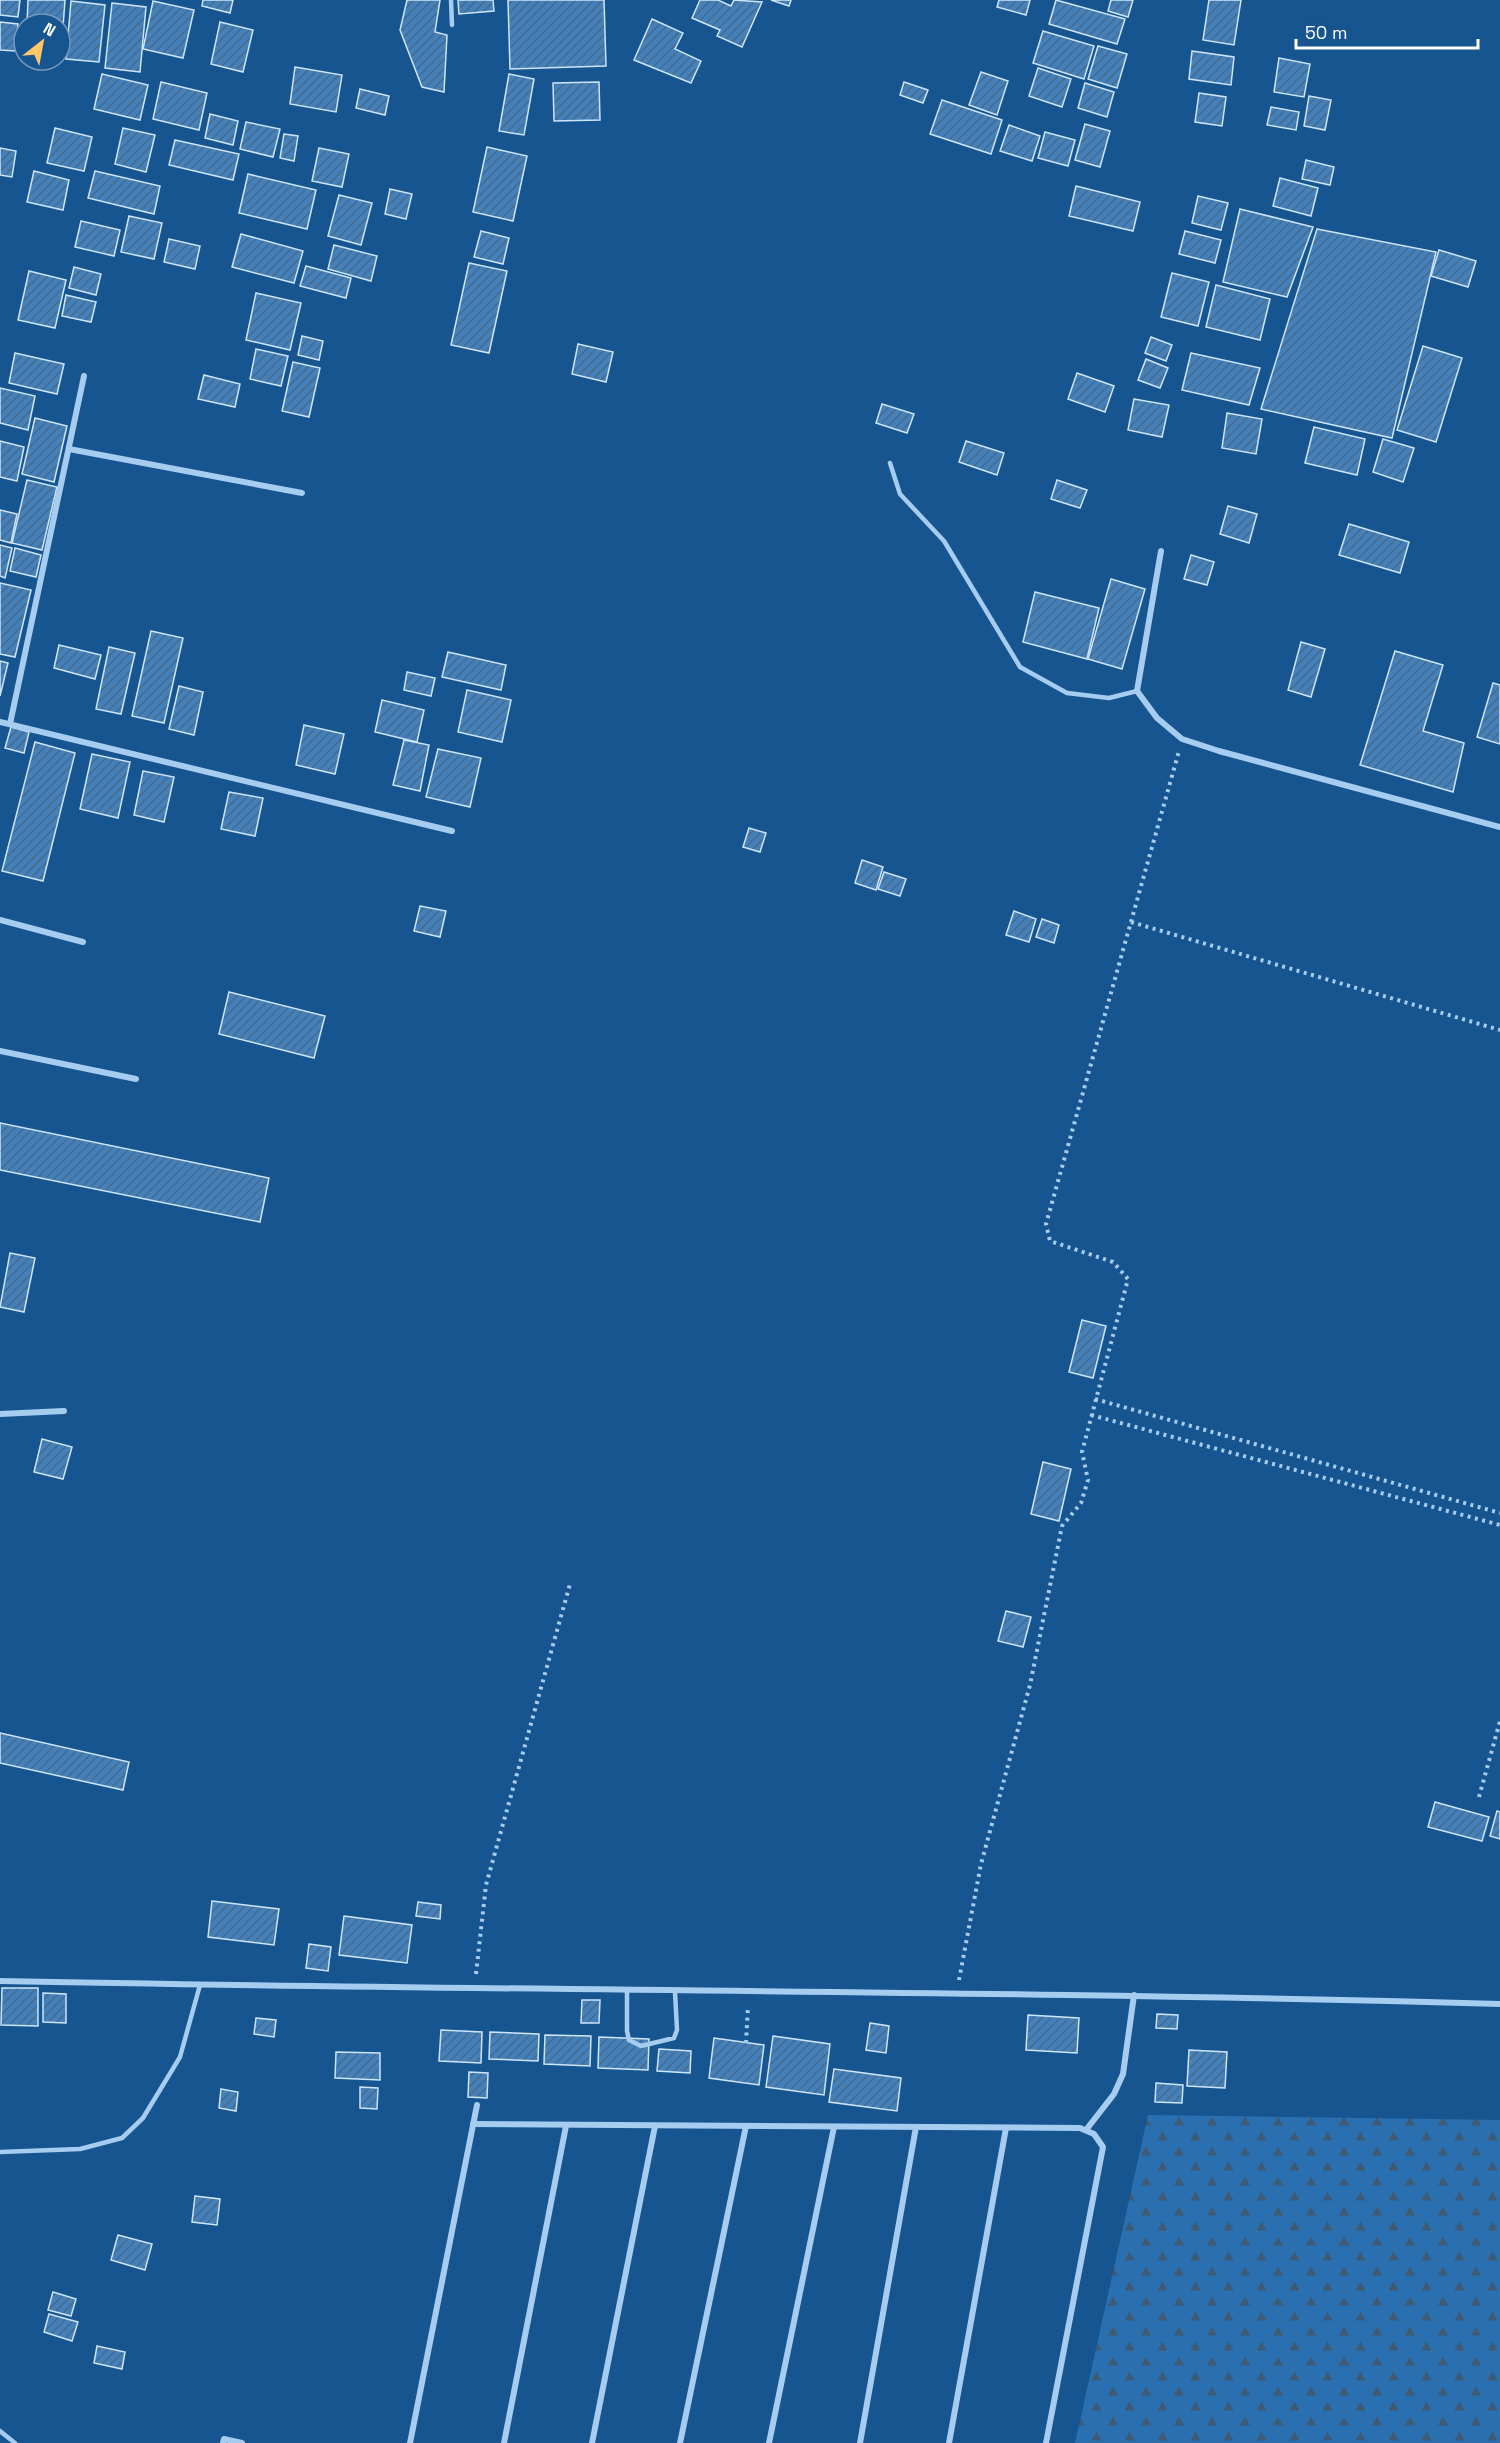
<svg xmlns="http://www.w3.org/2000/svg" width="1500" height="2443" font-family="'Space Grotesk',sans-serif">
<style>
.forest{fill:url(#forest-firs)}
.building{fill:url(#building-hatch);stroke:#cde5fb;stroke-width:1.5}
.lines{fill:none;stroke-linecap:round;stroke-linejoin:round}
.path{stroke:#a6ccf0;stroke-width:4;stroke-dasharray:3 4.5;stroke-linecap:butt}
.service{stroke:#a6ccf0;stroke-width:4.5}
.minor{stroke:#a6ccf0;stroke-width:6}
</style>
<defs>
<pattern id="forest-firs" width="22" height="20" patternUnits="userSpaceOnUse" patternTransform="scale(1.5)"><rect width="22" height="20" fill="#2a70b0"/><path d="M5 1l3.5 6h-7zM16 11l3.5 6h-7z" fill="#3e5a74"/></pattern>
<pattern id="building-hatch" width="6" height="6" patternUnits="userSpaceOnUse" patternTransform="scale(1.5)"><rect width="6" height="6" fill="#4481bb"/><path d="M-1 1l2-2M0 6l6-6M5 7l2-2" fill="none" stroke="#486989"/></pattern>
</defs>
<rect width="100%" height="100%" fill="#175591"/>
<!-- forest -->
<path class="forest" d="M 1148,2115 L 1500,2120 L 1500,2443 L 1075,2443 Z"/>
<!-- building -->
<g class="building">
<path d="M 0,0 L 20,0 L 18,17 L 0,15 Z"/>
<path d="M 28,0 L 65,0 L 62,41 L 60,24 L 27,24 Z"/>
<path d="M 203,0 L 233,0 L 230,13 L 202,6 Z"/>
<path d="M 407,0 L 440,0 L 435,32 L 447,35 L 444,92 L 422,87 L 400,30 Z"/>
<path d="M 458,0 L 493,0 L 494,11 L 459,14 Z"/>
<path d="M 508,0 L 604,0 L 606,66 L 510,69 Z"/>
<path d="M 700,0 L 718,0 L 731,6 L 734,0 L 762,2 L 742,47 L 717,36 L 720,30 L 692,18 Z"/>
<path d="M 771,0 L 791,0 L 789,6 Z"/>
<path d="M 999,0 L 1030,0 L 1026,15 L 997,7 Z"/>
<path d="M 1056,0 L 1125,19 L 1117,44 L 1049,24 Z"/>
<path d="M 1111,0 L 1133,0 L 1128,17 L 1108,11 Z"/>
<path d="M 1209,0 L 1241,0 L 1234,45 L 1203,40 Z"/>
<path d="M 71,1 L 105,5 L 99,62 L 66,59 Z"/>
<path d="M 153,1 L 194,10 L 183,58 L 143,49 Z"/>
<path d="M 112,3 L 146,7 L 140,72 L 105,68 Z"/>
<path d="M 652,19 L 683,33 L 675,49 L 701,61 L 691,83 L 634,60 Z"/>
<path d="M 0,22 L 18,24 L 15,51 L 0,50 Z"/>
<path d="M 220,22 L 253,30 L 243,72 L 211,64 Z"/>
<path d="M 1043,31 L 1094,46 L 1084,79 L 1033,63 Z"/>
<path d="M 1098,46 L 1127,54 L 1117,88 L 1088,79 Z"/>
<path d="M 1192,51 L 1234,57 L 1231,85 L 1189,79 Z"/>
<path d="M 1279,58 L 1310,64 L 1304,97 L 1274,92 Z"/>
<path d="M 295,67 L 342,75 L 336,112 L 290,104 Z"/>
<path d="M 1038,68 L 1071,79 L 1062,107 L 1029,96 Z"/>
<path d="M 981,72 L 1008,81 L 997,115 L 969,105 Z"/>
<path d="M 102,74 L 148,85 L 140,120 L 94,109 Z"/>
<path d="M 509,74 L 534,79 L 524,135 L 499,131 Z"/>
<path d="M 161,82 L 207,93 L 199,130 L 153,119 Z"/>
<path d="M 599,82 L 600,120 L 554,121 L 553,83 Z"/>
<path d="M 904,82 L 928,90 L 923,103 L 900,95 Z"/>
<path d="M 1085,83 L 1114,92 L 1107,117 L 1078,108 Z"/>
<path d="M 360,89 L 389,96 L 385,115 L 356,108 Z"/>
<path d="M 1199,93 L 1226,97 L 1222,126 L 1195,122 Z"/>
<path d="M 1309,96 L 1331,100 L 1325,130 L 1304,126 Z"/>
<path d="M 942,100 L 1002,120 L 991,154 L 930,134 Z"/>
<path d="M 1271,107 L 1299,112 L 1296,130 L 1267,125 Z"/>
<path d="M 210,114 L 238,121 L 233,145 L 205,138 Z"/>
<path d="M 246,122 L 280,129 L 273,157 L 240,149 Z"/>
<path d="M 1085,124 L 1110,131 L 1100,167 L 1075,160 Z"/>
<path d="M 1009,125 L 1040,136 L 1032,161 L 1000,151 Z"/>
<path d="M 55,128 L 92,137 L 84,171 L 47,163 Z"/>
<path d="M 123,128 L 155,135 L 146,172 L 115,164 Z"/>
<path d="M 1045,132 L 1075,140 L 1068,166 L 1038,158 Z"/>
<path d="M 284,134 L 298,136 L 294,161 L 280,158 Z"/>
<path d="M 175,140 L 239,154 L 233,180 L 169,165 Z"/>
<path d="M 487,147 L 527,156 L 513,221 L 473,212 Z"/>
<path d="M 0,148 L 16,151 L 12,177 L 0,175 Z"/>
<path d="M 319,148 L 349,154 L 342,187 L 312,181 Z"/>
<path d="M 1306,160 L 1334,167 L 1330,185 L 1302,179 Z"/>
<path d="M 34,171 L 69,180 L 63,210 L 27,202 Z"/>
<path d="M 95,171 L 160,186 L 154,214 L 88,198 Z"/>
<path d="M 248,174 L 316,190 L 307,229 L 239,213 Z"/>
<path d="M 1280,178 L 1318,188 L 1311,216 L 1273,206 Z"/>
<path d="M 1076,186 L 1140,202 L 1133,231 L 1069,216 Z"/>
<path d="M 390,189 L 412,194 L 406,219 L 385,214 Z"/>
<path d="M 339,195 L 372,203 L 361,245 L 328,236 Z"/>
<path d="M 1198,196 L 1228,203 L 1221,230 L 1192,223 Z"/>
<path d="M 1240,209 L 1313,227 L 1287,297 L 1223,282 Z"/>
<path d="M 129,216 L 162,223 L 154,259 L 121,252 Z"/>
<path d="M 81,221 L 120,230 L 114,256 L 75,247 Z"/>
<path d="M 1317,229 L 1436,252 L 1392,438 L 1261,409 Z"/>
<path d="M 481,231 L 509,238 L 503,264 L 474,257 Z"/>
<path d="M 1185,231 L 1221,240 L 1215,263 L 1179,254 Z"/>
<path d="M 241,234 L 303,251 L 294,283 L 232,267 Z"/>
<path d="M 169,239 L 200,246 L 195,269 L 164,262 Z"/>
<path d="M 334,245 L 377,256 L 371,281 L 328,269 Z"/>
<path d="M 1439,250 L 1476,261 L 1468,287 L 1431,276 Z"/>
<path d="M 469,263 L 507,271 L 489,353 L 451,345 Z"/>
<path d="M 306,266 L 351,278 L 346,298 L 300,286 Z"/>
<path d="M 74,267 L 101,274 L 96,295 L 69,288 Z"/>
<path d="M 29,271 L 66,280 L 55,328 L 18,320 Z"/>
<path d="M 1172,273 L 1209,282 L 1198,326 L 1161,317 Z"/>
<path d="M 1216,285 L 1270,299 L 1260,340 L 1206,327 Z"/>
<path d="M 256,293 L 301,303 L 290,350 L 246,340 Z"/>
<path d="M 66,295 L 96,302 L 91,322 L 62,316 Z"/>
<path d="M 302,336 L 323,341 L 319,360 L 298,355 Z"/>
<path d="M 1151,337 L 1172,345 L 1166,361 L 1145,353 Z"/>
<path d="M 578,344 L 613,352 L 606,382 L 572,374 Z"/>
<path d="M 1423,346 L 1462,358 L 1436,442 L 1397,430 Z"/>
<path d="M 256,349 L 288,356 L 281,386 L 250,379 Z"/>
<path d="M 15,353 L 64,364 L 57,394 L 9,383 Z"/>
<path d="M 1191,353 L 1260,368 L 1249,405 L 1182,390 Z"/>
<path d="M 1146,359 L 1168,368 L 1160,388 L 1138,380 Z"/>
<path d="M 293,362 L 320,368 L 309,417 L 282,411 Z"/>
<path d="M 1077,373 L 1114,386 L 1105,412 L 1068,399 Z"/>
<path d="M 204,375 L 240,384 L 235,407 L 198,399 Z"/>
<path d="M 0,388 L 35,396 L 28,430 L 0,423 Z"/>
<path d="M 1134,399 L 1169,405 L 1162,437 L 1128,430 Z"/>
<path d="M 882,404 L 914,414 L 907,433 L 876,423 Z"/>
<path d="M 1227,413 L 1262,419 L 1256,454 L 1222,448 Z"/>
<path d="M 35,418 L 67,426 L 54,482 L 22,474 Z"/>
<path d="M 1314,427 L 1365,439 L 1357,475 L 1305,463 Z"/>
<path d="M 1383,439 L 1414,448 L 1403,482 L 1373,472 Z"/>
<path d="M 0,441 L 24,447 L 17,481 L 0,477 Z"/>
<path d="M 966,441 L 1004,453 L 997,475 L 959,462 Z"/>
<path d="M 27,480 L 57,487 L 42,550 L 12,543 Z"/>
<path d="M 1057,480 L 1087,490 L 1080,508 L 1051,499 Z"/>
<path d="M 1228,506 L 1257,514 L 1249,543 L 1220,534 Z"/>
<path d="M 0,510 L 17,514 L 11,543 L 0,540 Z"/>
<path d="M 1349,524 L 1409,542 L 1400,573 L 1339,555 Z"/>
<path d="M 0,545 L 12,548 L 5,578 L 0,576 Z"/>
<path d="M 15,548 L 41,555 L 36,577 L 10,571 Z"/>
<path d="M 1191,555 L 1214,562 L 1207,585 L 1184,579 Z"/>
<path d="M 1111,579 L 1145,589 L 1122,669 L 1088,659 Z"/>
<path d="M 0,583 L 31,590 L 15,657 L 0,654 Z"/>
<path d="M 1035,592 L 1099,608 L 1087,659 L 1023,642 Z"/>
<path d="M 151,631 L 183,638 L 164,723 L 132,716 Z"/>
<path d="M 1301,642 L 1325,649 L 1311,697 L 1288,690 Z"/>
<path d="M 59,645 L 101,655 L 95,679 L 54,668 Z"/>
<path d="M 109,647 L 135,653 L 121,714 L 96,709 Z"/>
<path d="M 1395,651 L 1443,665 L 1423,731 L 1464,743 L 1453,792 L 1360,765 Z"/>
<path d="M 448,652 L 506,665 L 501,690 L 442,677 Z"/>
<path d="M 0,661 L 8,663 L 0,696 Z"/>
<path d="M 407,672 L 435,678 L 431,696 L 404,690 Z"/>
<path d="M 1493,683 L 1500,685 L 1500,744 L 1477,737 Z"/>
<path d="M 179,686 L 203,692 L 194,735 L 169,729 Z"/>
<path d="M 467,690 L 511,700 L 502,742 L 458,732 Z"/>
<path d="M 382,700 L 424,710 L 417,742 L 375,732 Z"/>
<path d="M 304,725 L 344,734 L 335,774 L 296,765 Z"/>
<path d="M 11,727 L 29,732 L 24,753 L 5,748 Z"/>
<path d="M 404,740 L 429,745 L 420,791 L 393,785 Z"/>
<path d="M 35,742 L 75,753 L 43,881 L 2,871 Z"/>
<path d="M 438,749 L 481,758 L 470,807 L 426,797 Z"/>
<path d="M 92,754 L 130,762 L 118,818 L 80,809 Z"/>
<path d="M 143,771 L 174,777 L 164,822 L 134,815 Z"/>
<path d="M 229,792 L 263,798 L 255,836 L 221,829 Z"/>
<path d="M 749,828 L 766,833 L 760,852 L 743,847 Z"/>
<path d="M 862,860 L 883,867 L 876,890 L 855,883 Z"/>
<path d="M 884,872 L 906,879 L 900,896 L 878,889 Z"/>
<path d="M 420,906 L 446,911 L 440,937 L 414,931 Z"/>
<path d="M 1014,911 L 1036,919 L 1029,942 L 1006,935 Z"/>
<path d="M 1042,919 L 1059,925 L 1054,943 L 1036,937 Z"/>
<path d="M 229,992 L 325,1016 L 314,1058 L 219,1034 Z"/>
<path d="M 0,1123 L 269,1178 L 260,1222 L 0,1170 Z"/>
<path d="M 10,1253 L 35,1258 L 24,1312 L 0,1307 Z"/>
<path d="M 1082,1320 L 1106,1326 L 1093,1378 L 1069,1372 Z"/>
<path d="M 42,1439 L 72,1447 L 63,1479 L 34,1472 Z"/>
<path d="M 1043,1462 L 1071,1469 L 1059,1521 L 1031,1514 Z"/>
<path d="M 1006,1611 L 1031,1617 L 1023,1647 L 998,1641 Z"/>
<path d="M 0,1733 L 129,1762 L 123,1790 L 0,1763 Z"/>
<path d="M 1435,1802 L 1489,1817 L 1482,1841 L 1428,1827 Z"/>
<path d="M 1497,1811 L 1500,1812 L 1500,1839 L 1490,1836 Z"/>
<path d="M 212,1901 L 279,1909 L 274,1945 L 208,1937 Z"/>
<path d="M 418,1902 L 441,1905 L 440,1919 L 416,1916 Z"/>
<path d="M 344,1916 L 412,1925 L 407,1963 L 339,1955 Z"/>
<path d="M 309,1944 L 331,1947 L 328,1971 L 306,1968 Z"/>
<path d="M 2,1988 L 38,1988 L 38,2026 L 1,2025 Z"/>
<path d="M 43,1993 L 66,1994 L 66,2023 L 43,2022 Z"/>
<path d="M 582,2000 L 600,2000 L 599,2023 L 581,2023 Z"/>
<path d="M 1157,2014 L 1178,2015 L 1177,2029 L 1156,2028 Z"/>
<path d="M 1028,2015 L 1079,2018 L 1077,2053 L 1026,2050 Z"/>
<path d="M 256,2018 L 276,2020 L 274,2037 L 254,2034 Z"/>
<path d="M 870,2023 L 889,2026 L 886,2053 L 866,2050 Z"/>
<path d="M 441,2030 L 482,2032 L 481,2063 L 439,2061 Z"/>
<path d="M 490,2032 L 539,2034 L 538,2061 L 489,2059 Z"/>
<path d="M 545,2035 L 591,2036 L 590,2066 L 544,2064 Z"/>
<path d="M 773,2036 L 830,2044 L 824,2095 L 766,2087 Z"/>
<path d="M 599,2037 L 649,2039 L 648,2070 L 598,2068 Z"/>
<path d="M 714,2038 L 764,2045 L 759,2085 L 709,2078 Z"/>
<path d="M 659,2049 L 691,2051 L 690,2073 L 657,2071 Z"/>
<path d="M 1189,2050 L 1227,2052 L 1225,2088 L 1187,2086 Z"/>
<path d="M 336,2052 L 380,2053 L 380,2080 L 335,2078 Z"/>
<path d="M 834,2069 L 901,2078 L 897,2111 L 829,2102 Z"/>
<path d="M 469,2072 L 488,2073 L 487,2098 L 468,2097 Z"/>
<path d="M 1156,2083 L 1183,2085 L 1182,2103 L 1155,2102 Z"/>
<path d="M 360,2087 L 378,2088 L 377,2109 L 360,2108 Z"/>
<path d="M 221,2089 L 238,2092 L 236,2111 L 219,2108 Z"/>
<path d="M 195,2196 L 220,2199 L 217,2225 L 192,2222 Z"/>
<path d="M 118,2235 L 152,2244 L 145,2270 L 111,2260 Z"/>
<path d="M 53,2292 L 76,2299 L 71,2316 L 48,2310 Z"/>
<path d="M 49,2314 L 78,2322 L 72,2341 L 44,2332 Z"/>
<path d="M 97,2346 L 125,2352 L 122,2369 L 94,2363 Z"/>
</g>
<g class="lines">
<!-- path -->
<g class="path">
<path d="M 1131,922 L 1500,1030"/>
<path d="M 1095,1399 L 1500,1513"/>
<path d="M 1091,1415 L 1500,1525"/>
<path d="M 1479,1797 L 1500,1721"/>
<path d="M 476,1974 L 486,1885 L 570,1584"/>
<path d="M 959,1980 L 981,1864 L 1030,1685 L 1062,1526 L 1081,1503 L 1088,1480 L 1082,1452 L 1128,1279 L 1113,1262 L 1050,1241 L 1046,1224 L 1179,751"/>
<path d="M 746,2043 L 748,2006"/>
</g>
<!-- service -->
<g class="service">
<path d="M 451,0 L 452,25"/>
<path d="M 890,463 L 900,494 L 944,541 L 1020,667 L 1067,693 L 1109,698 L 1137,691"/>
<path d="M 627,1992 L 627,2031 L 629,2040 L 641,2046 L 674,2038 L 677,2030 L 675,1992"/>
<path d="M 0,2152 L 80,2149 L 122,2138 L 143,2118 L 180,2057 L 200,1985"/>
<path d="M 0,2431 L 15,2443"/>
</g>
<!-- minor -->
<g class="minor">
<path d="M 69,449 L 302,493"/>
<path d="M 1161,551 L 1137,691 L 1157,718 L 1182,739 L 1219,751 L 1500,827"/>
<path d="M 0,722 L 452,831"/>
<path d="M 10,724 L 84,376"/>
<path d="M 0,920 L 83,942"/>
<path d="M 0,1051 L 136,1079"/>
<path d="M 0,1414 L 64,1411"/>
<path d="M 0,1981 C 500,1991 1000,1990 1500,2004"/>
<path d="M 473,2124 L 1080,2128 L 1094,2134 L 1103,2147 L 1046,2443"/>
<path d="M 1086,2130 L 1114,2094 L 1123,2074 L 1134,1995"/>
<path d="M 223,2443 L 224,2439 L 242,2443"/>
<path d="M 410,2443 L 477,2105"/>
<path d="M 504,2443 L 566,2126"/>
<path d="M 592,2443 L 655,2126"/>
<path d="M 680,2443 L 746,2126"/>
<path d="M 769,2443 L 834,2127"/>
<path d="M 860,2443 L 916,2127"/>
<path d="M 949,2443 L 1006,2128"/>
</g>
</g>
<!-- north arrow -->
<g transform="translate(42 42) rotate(31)"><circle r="28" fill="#175591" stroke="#7499bd" stroke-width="1.5"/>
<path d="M0-4.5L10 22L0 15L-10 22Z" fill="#ffc865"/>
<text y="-9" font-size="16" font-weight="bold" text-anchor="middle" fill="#ffffff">N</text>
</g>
<!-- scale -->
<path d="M1296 39v9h182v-9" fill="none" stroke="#ffffff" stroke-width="3"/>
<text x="1305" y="39" font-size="18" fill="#ffffff" stroke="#175591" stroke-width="4.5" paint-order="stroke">50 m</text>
</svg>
